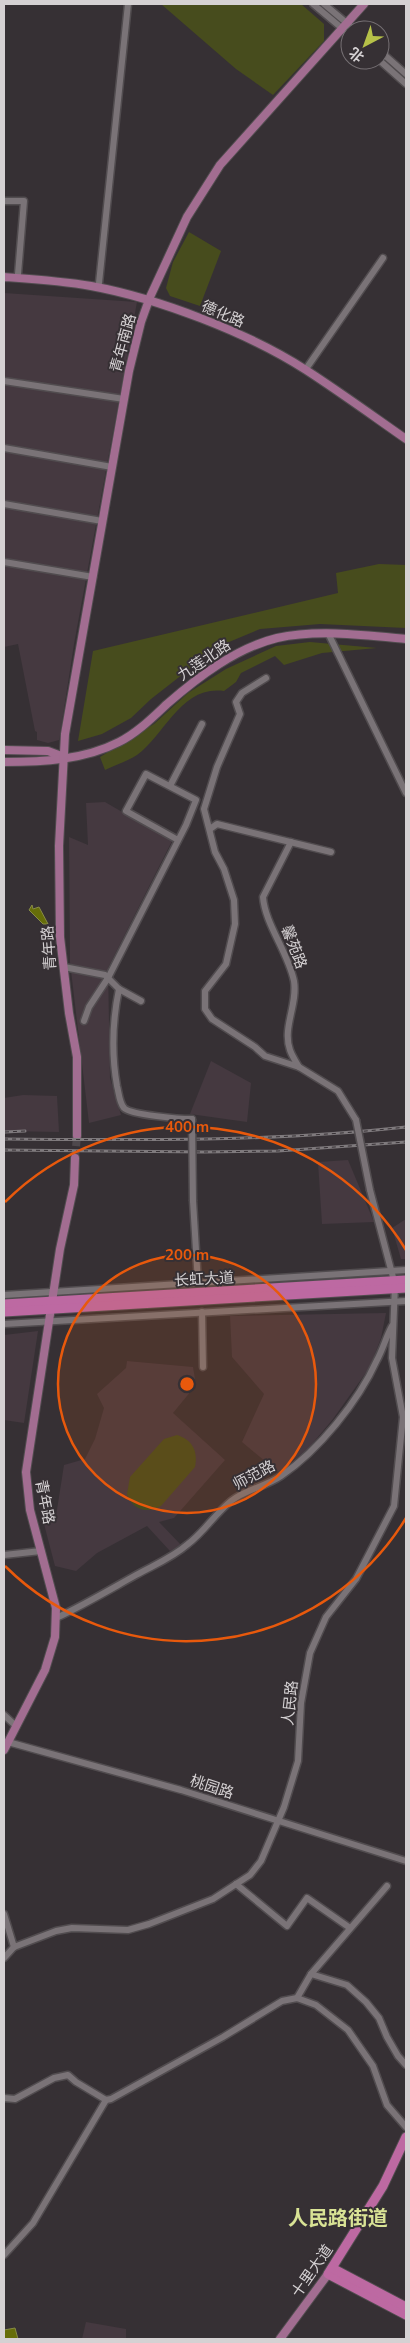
<svg xmlns="http://www.w3.org/2000/svg" width="410" height="2343" font-family="'Nunito Sans','Noto Sans SC',sans-serif">
<style>
.built{fill:#453940}
.green{fill:#474c1d}
.water{fill:#666d09;stroke:#878b46}
.lines{fill:none;stroke-linecap:round;stroke-linejoin:round}
.major-tunnel{stroke:#4e484c;stroke-width:8;stroke-dasharray:8 4;stroke-linecap:butt}
.minor-casing{stroke:#514c4f;stroke-width:9}
.major-casing{stroke:#514c4f;stroke-width:10}
.highway-casing{stroke:#514c4f;stroke-width:11}
.minor{stroke:#7a7377;stroke-width:6}
.major{stroke:#a26d91;stroke-width:8}
.highway{stroke:#bd69a2;stroke-width:9}
.rail-casing{stroke:#7f7a7d;stroke-width:3}
.rail{stroke:#363034;stroke-width:1;stroke-dasharray:4;stroke-linecap:butt}
.minor-bridge-casing{stroke:#514c4f;stroke-width:9;stroke-linecap:butt}
.minor-bridge{stroke:#7a7377;stroke-width:6}
.ring{fill:none;stroke:#e8590c;stroke-width:2.5}
.labels{text-anchor:middle;dominant-baseline:central;stroke-width:4;stroke-linejoin:round;paint-order:stroke}
.street-label{font-size:15px;fill:#d5d1d3;stroke:#363034}
.district-label{font-size:20px;font-weight:bold;fill:#d9e395;stroke:#363034}
.centre{fill:#e8590c;stroke:#363034;stroke-width:2.5}
.ring-label{font-size:15px;text-anchor:middle;font-weight:bold;fill:#e8590c;stroke:#363034;stroke-width:4;stroke-linejoin:round;paint-order:stroke}
</style>
<rect width="100%" height="100%" fill="#363034"/>
<!-- built -->
<g class="built">
<path d="M 4,293 L 137,302 L 74,644 L 60,735 L 59,740 L 48,743 L 37,740 L 37,732 L 35,731 L 18,644 L 4,647 Z"/>
<path d="M 105,802 L 172,841 L 108,968 L 110,1078 L 121,1115 L 89,1123 L 70,962 L 69,837 L 88,845 L 86,803 Z"/>
<path d="M 211,1061 L 251,1083 L 247,1122 L 190,1114 Z"/>
<path d="M 23,1095 L 57,1096 L 59,1132 L 4,1131 L 4,1098 Z"/>
<path d="M 348,1160 L 374,1222 L 322,1224 L 318,1162 Z"/>
<path d="M 406,1219 L 406,1259 L 401,1259 L 392,1228 Z"/>
<path d="M 386,1313 L 381,1338 L 370,1367 L 333,1419 L 308,1449 L 278,1472 L 242,1442 L 264,1394 L 232,1357 L 230,1316 Z"/>
<path d="M 38,1331 L 24,1423 L 4,1420 L 4,1335 Z"/>
<path d="M 127,1361 L 193,1367 L 196,1385 L 173,1413 L 225,1460 L 174,1518 L 159,1522 L 181,1545 L 170,1551 L 147,1526 L 97,1553 L 76,1571 L 55,1566 L 44,1524 L 56,1516 L 64,1465 L 85,1459 L 95,1439 L 104,1408 L 97,1394 L 126,1368 Z"/>
<path d="M 86,2322 L 126,2329 L 126,2339 L 82,2339 Z"/>
</g>
<!-- green -->
<g class="green">
<path d="M 161,4 L 301,4 L 324,24 L 324,41 L 273,95 L 236,69 Z"/>
<path d="M 189,232 L 221,251 L 200,306 L 170,296 L 166,288 L 173,262 Z"/>
<path d="M 379,564 L 406,565 L 406,628 L 320,624 L 260,629 L 229,642 L 201,660 L 151,699 L 131,718 L 102,734 L 78,741 L 93,651 L 338,593 L 336,573 Z"/>
<path d="M 310,642 L 377,648 L 322,653 L 284,665 L 275,656 L 241,673 L 236,682 L 224,691 C 181,685 165,735 137,755 C 128,761 115,765 105,770 L 100,757 L 154,724 L 188,693 L 226,669 L 276,646 Z"/>
<path d="M 177,1435 C 193,1440 198,1452 195,1467 L 161,1506 C 147,1514 132,1510 127,1494 L 130,1477 L 164,1439 Z"/>
</g>
<!-- water -->
<g class="water">
<path d="M 32,905 L 33,909 L 39,907 L 48,924 L 43,924 L 29,910 Z"/>
<path d="M 15,2328 L 18,2339 L 4,2339 L 4,2330 Z"/>
</g>
<g class="lines">
<!-- major-tunnel -->
<path class="major-tunnel" d="M 75,1158 L 77,1136"/>
<!-- minor casing -->
<g class="minor-casing">
<g id="minor">
<path d="M 313,4 L 350,35"/>
<path d="M 324,4 L 355,30"/>
<path d="M 380,51 L 406,74"/>
<path d="M 379,60 L 406,84"/>
<path d="M 4,201 L 24,201 L 18,274"/>
<path d="M 99,283 L 128,4"/>
<path d="M 308,366 L 383,258"/>
<path d="M 4,381 L 124,399"/>
<path d="M 4,448 L 112,467"/>
<path d="M 4,504 L 102,521"/>
<path d="M 4,562 L 93,577"/>
<path d="M 329,635 L 406,793"/>
<path d="M 266,678 L 242,693 L 236,702 L 240,714 L 217,767 L 204,809 L 215,852 L 224,869 L 234,900 L 235,924 L 226,964 L 205,991 L 205,1009 L 212,1019 L 255,1047 L 265,1056 L 299,1067 L 338,1091 L 356,1120"/>
<path d="M 170,786 L 202,724"/>
<path d="M 210,829 L 217,824 L 331,852"/>
<path d="M 291,842 L 263,897 C 265,924 288,952 294,981 C 298,1004 282,1028 290,1050 C 292,1056 296,1062 299,1067"/>
<path d="M 64,967 L 105,975 L 119,989 L 141,1001"/>
<path d="M 119,989 C 112,1023 111,1052 117,1086 C 119,1093 119,1102 124,1108 C 131,1115 181,1119 192,1119"/>
<path d="M 84,1021 L 89,1007 L 108,978 L 186,825 L 196,800 L 146,774 L 126,811 L 178,840"/>
<path d="M 370,1190 L 394,1281"/>
<path d="M 193,1201 L 198,1283"/>
<path d="M 4,1295 L 406,1270"/>
<path d="M 202,1312 L 203,1367"/>
<path d="M 4,1324 L 406,1301"/>
<path d="M 4,1555 L 41,1551"/>
<path d="M 56,1618 C 84,1605 109,1590 136,1575 C 154,1565 172,1558 188,1544 C 204,1532 215,1514 231,1501 C 246,1489 265,1487 281,1476 C 319,1450 358,1402 377,1360 C 383,1349 386,1337 392,1326"/>
<path d="M 4,1715 L 16,1726"/>
<path d="M 8,1742 L 181,1790 L 406,1861"/>
<path d="M 236,1884 L 287,1926 L 307,1898 L 350,1928"/>
<path d="M 4,1914 L 14,1947"/>
<path d="M 4,1958 L 14,1947 L 56,1931 L 72,1928 L 128,1930 L 149,1924 L 213,1899 L 250,1875 L 261,1861 L 284,1807 L 298,1761 L 301,1703 L 310,1653 L 326,1617 L 356,1579 L 394,1506 L 403,1417 L 392,1358 L 395,1285"/>
<path d="M 311,1974 L 387,1886"/>
<path d="M 297,1998 L 311,1974 L 347,1985 L 366,2002 L 379,2018 L 387,2037 L 398,2056 L 406,2065"/>
<path d="M 4,2098 L 15,2099 L 54,2078 L 68,2075 L 76,2082 L 106,2100 L 111,2099 L 223,2037 L 282,2001 L 297,1998 L 316,2005 L 348,2030 L 373,2066 L 387,2105 L 406,2127"/>
<path d="M 4,2255 L 33,2223 L 106,2100"/>
</g>
</g>
<!-- major casing -->
<g class="major-casing">
<g id="major">
<path d="M 4,277 C 32,279 63,281 91,286 C 157,298 249,333 306,370 C 340,392 373,416 406,439"/>
<path d="M 4,750 L 48,751 L 64,757"/>
<path d="M 4,762 C 42,762 84,760 119,742 C 137,733 152,718 167,704 C 198,677 236,648 277,638 C 317,629 365,635 406,639"/>
<path d="M 77,1136 L 77,1057 L 69,1013 L 60,937 L 59,846 L 65,734 L 129,371 L 141,322 L 150,297 L 187,217 L 220,165 L 364,4"/>
<path d="M 4,1750 L 45,1670 L 55,1637 L 56,1608 L 30,1510 L 26,1472 L 60,1249 L 74,1185 L 75,1158"/>
<path d="M 280,2339 L 328,2274"/>
</g>
</g>
<!-- highway casing -->
<g class="highway-casing">
<g id="highway">
<path d="M 4,1304 L 406,1280"/>
<path d="M 4,1312 L 406,1288"/>
<path d="M 406,2137 L 383,2186 L 328,2274 L 406,2315"/>
<path d="M 332,2268 L 406,2307"/>
</g>
</g>
<!-- minor -->
<use href="#minor" class="minor"/>
<!-- major -->
<use href="#major" class="major"/>
<!-- highway -->
<use href="#highway" class="highway"/>
<!-- rail casing -->
<g class="rail-casing">
<g id="rail">
<path d="M 5,1132 L 25,1131"/>
<path d="M 4,1139 C 139,1140 272,1142 406,1127"/>
<path d="M 4,1150 L 204,1152 L 278,1151 L 406,1142"/>
</g>
</g>
<!-- rail -->
<use href="#rail" class="rail"/>
<!-- minor-bridge casing -->
<g class="minor-bridge-casing">
<g id="minor-bridge">
<path d="M 192,1119 L 193,1201"/>
<path d="M 356,1120 L 370,1190"/>
</g>
</g>
<!-- minor-bridge -->
<use href="#minor-bridge" class="minor-bridge"/>
</g>
<!-- distance rings -->
<circle cx="187" cy="1384" r="129" fill="#e8590c" fill-opacity=".12"/>
<g class="ring">
<circle cx="187" cy="1384" r="129"/>
<path d="M406 1518A257 257 0 0 1 5 1566M5 1202A257 257 0 0 1 406 1250"/>
</g>
<g class="labels">
<!-- street labels -->
<g class="street-label">
<text transform="translate(223 314) rotate(23)">德化路</text>
<text transform="translate(123 343) rotate(-75)">青年南路</text>
<text transform="translate(204 660) rotate(-34)">九莲北路</text>
<text transform="translate(294 947) rotate(69)">馨苑路</text>
<text transform="translate(49 948) rotate(-94)">青年路</text>
<text transform="translate(204 1279) rotate(-3)">长虹大道</text>
<text transform="translate(254 1475) rotate(-28)">师范路</text>
<text transform="translate(45 1502) rotate(79)">青年路</text>
<text transform="translate(290 1703) rotate(-84)">人民路</text>
<text transform="translate(212 1787) rotate(18)">桃园路</text>
<text transform="translate(312 2271) rotate(-55)">十里大道</text>
</g>
<!-- district labels -->
<g class="district-label">
<text x="338" y="2218">人民路街道</text>
</g>
</g>
<circle cx="187" cy="1384" r="8" class="centre"/>
<g class="ring-label">
<text x="187" y="1132">400 m</text>
<text x="187" y="1260">200 m</text>
</g>
<!-- border -->
<rect width="410" height="2343" fill="none" stroke="#d5d1d3" stroke-width="10"/>
<!-- north arrow -->
<g transform="translate(365 45) rotate(221)"><circle r="24" fill="#363034" stroke="#767074"/>
<path d="M0-4L9 19L0 12L-9 19Z" fill="#b6c148"/>
<text y="-8" font-size="14" font-weight="bold" text-anchor="middle" fill="#d5d1d3">北</text>
</g>
</svg>
